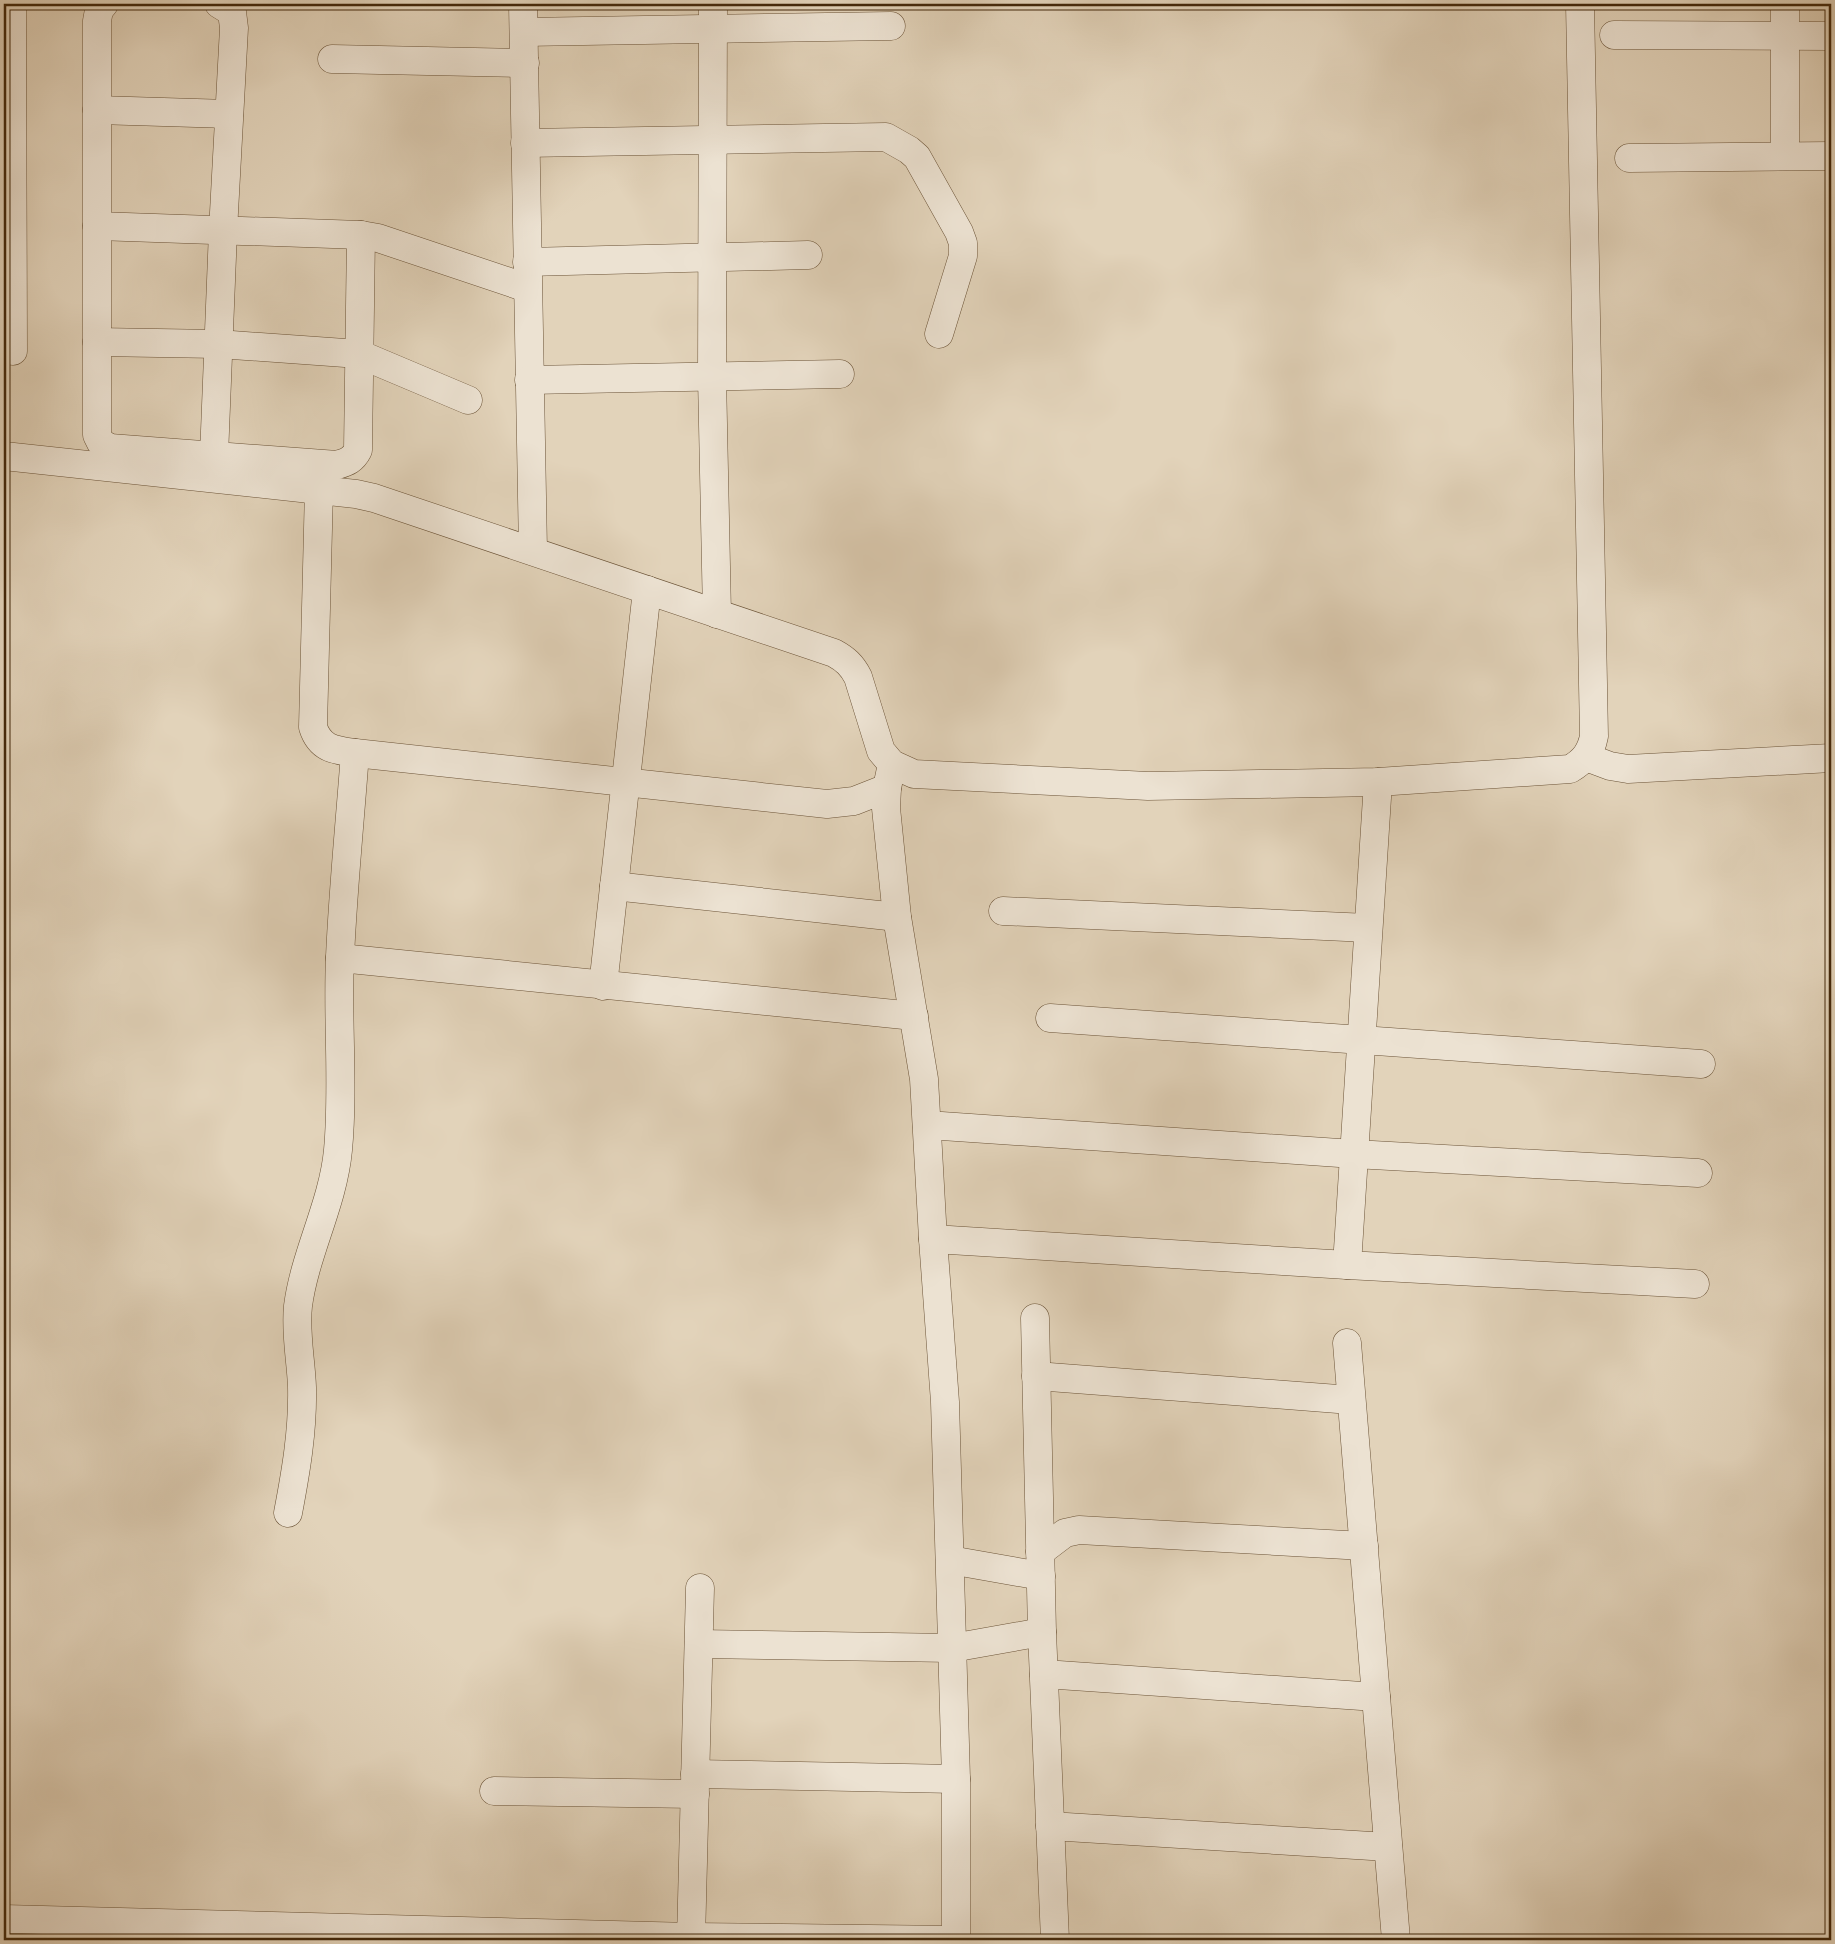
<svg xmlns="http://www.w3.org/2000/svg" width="1835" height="1944" font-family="'Gentium Book Plus',serif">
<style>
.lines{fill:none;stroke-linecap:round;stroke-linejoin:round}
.minor-casing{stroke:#6b5337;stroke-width:29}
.minor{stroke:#ece2d2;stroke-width:28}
</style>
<rect width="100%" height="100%" fill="#e2d3ba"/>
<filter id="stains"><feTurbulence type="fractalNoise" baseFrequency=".004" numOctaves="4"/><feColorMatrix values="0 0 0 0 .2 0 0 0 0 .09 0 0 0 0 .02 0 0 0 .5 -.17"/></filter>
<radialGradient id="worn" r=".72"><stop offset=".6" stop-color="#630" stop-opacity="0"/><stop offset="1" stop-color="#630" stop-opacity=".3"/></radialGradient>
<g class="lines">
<!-- minor casing -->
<g class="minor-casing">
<g id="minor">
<path d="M 12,4 L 13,351"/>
<path d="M 104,4 L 99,10 L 97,21 L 97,435 L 101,443 L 110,448 L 337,465 C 347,462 353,460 358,450 L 361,235"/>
<path d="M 523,4 L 533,551"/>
<path d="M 713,4 L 712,377 L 717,614"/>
<path d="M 1785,4 L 1785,156"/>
<path d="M 524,32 L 891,26"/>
<path d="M 1614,35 L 1831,36"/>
<path d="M 332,59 L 525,63"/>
<path d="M 97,110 L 229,114"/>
<path d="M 525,143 L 886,137 L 909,150 L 917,157 L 959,232 L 963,243 L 963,256 L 939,334"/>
<path d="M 1629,158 L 1831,156"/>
<path d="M 97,226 L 361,235 L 378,238 L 527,288"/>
<path d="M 527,262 L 808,255"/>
<path d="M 97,342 L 218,344 L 359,354 L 468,400"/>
<path d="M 529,380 L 840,374"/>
<path d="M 4,456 L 356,494 L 374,498 L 834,653 C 845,659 852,665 858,677 L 881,751 L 892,764 L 914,774 L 1148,786 L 1378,782 L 1570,769 C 1584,761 1591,752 1594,736 L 1580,4"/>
<path d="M 214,456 L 223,231 L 234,28 L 232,12 L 219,4"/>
<path d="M 319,489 L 313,727 C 320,749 335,750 355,753 L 827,804 L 854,801 L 887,788"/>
<path d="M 1586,757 L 1610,766 L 1628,769 L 1831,758"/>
<path d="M 892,764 L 887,788 L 886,808 L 897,917 L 924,1079 L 933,1239 L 945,1402 L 956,1779 L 956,1940"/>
<path d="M 614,886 L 897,917"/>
<path d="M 1003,911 L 1368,928"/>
<path d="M 340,958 L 914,1016"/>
<path d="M 603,986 L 647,590"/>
<path d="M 1050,1018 L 1701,1064"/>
<path d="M 927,1125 L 1354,1154 L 1698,1173"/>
<path d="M 933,1239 L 1347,1265 L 1695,1284"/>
<path d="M 1347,1265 L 1378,782"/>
<path d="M 1035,1318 L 1042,1632 L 1055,1940"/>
<path d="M 1347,1343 L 1396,1940"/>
<path d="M 1036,1376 L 1351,1400"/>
<path d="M 288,1513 C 296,1471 303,1430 302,1387 C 301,1360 295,1333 298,1306 C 305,1253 333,1204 338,1150 C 344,1086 337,1021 340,957 C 343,889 350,821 355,753"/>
<path d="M 1040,1552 L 1065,1533 L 1079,1530 L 1364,1546"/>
<path d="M 950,1560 L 1041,1576"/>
<path d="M 699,1644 L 952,1648 L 1042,1632"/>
<path d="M 1044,1674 L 1376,1697"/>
<path d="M 695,1774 L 956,1779"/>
<path d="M 494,1791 L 695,1794"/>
<path d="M 1050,1826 L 1388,1847"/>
<path d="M 4,1919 L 691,1937 L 956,1940"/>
<path d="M 691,1940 L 700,1588"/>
</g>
</g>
<!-- minor -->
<use href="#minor" class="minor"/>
</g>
<!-- margin -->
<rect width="1835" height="1944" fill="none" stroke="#e2d3ba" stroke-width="20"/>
<rect x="5" y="5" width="1825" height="1934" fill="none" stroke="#43280b" stroke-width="2.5"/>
<rect x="10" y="10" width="1815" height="1924" fill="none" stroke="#43280b"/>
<rect width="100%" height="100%" filter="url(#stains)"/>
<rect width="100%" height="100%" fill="url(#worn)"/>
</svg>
